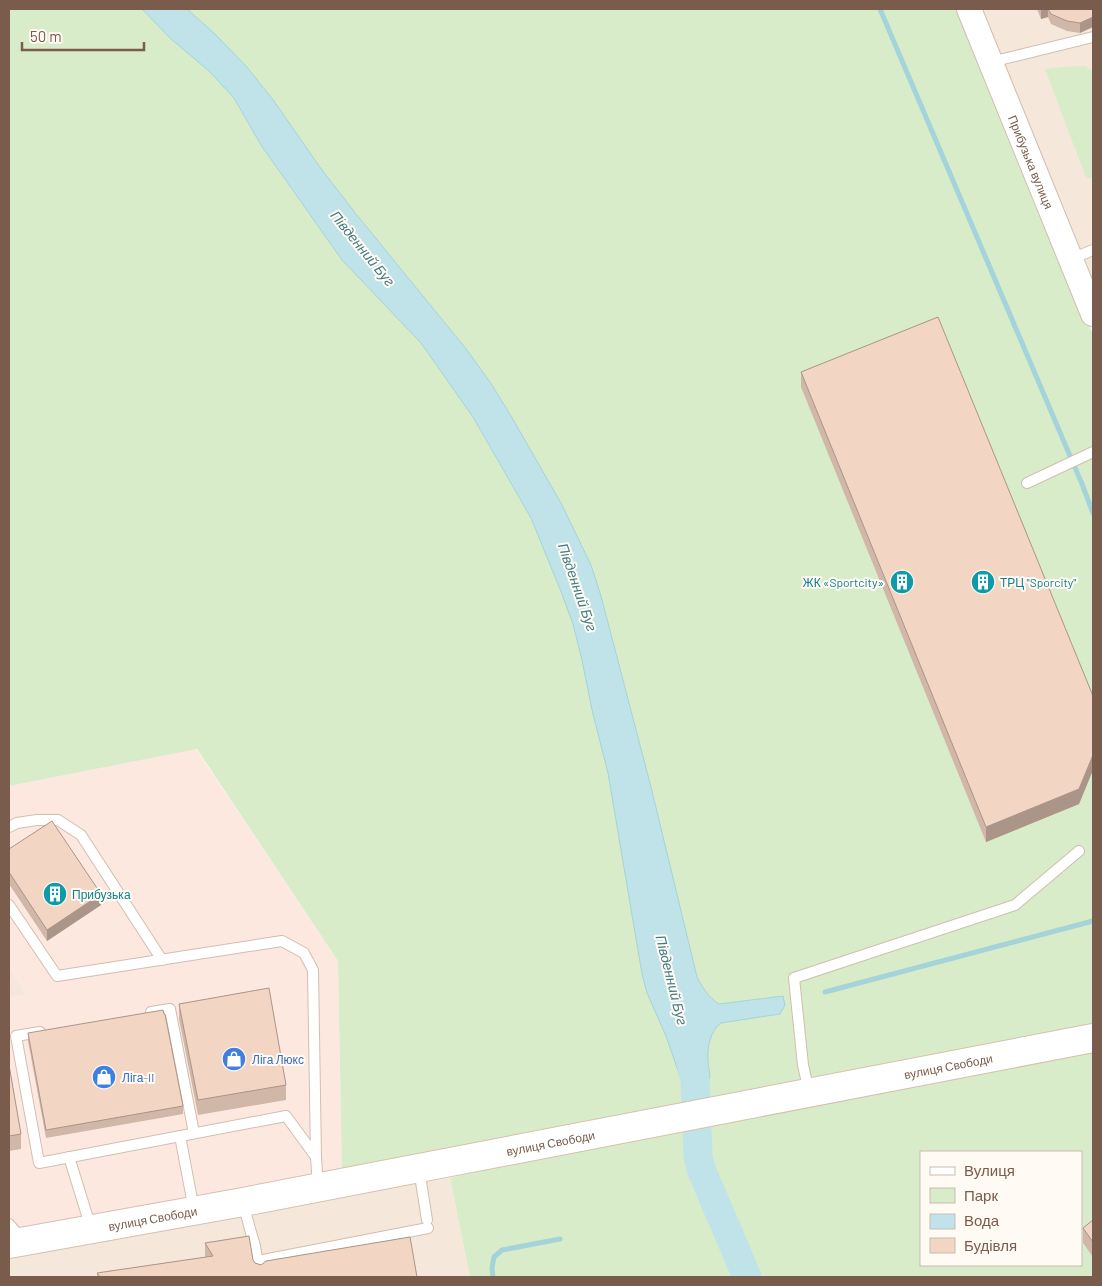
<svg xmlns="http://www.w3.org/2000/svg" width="1102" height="1286" font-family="Barlow,sans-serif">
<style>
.residential{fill:#f5e8da}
.commercial{fill:#fde8e0}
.green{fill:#d8ecc9;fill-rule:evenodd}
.water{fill:#bfe3e8;stroke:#a5d3da}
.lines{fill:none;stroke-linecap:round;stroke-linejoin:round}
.stream{stroke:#a5d3da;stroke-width:5}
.river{stroke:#bfe3e8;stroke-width:29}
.service-casing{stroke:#d1beb0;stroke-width:12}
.tertiary-casing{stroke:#d1beb0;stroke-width:26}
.secondary-casing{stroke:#d6c0b0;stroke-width:30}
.service{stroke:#fff;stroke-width:10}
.tertiary{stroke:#fff;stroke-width:24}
.secondary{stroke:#fff;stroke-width:28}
.wall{fill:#d1b7a8}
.shaded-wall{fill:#aa9588}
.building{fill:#f3d5c3;stroke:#aa9588}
.labels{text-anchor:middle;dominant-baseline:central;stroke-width:4;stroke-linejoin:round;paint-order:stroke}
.street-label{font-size:12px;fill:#7a5c4d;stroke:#fffaf3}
.culture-label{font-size:12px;fill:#0d838f;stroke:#fffaf3;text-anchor:start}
.shop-label{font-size:12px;fill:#366cbe;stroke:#fffaf3;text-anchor:start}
.water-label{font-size:14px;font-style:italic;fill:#437c86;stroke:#fffaf3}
</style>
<rect width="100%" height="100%" fill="#fdf6ec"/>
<!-- residential -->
<g class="residential">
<path d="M 977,9 L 1093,9 L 1093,295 Z"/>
<path d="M 9,967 L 26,995 L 9,998 Z"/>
<path d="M 450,1178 L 470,1277 L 9,1277 L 9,1253 Z"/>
</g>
<!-- commercial -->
<path class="commercial" d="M 196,749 L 338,961 L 342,1175 L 22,1234 L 9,1218 L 9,998 L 26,995 L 9,967 L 9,786 Z"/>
<!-- green -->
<g class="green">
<path d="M 9,9 L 961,9 L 1093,335 L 1093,1030 L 342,1175 L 338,961 L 197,749 L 9,786 Z"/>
<path d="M 1085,66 L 1093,71 L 1093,178 L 1086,178 L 1045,69 L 1063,67 Z"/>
<path d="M 1093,1045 L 1093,1277 L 470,1277 L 450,1178 L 612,1140 ZM 921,1152 L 1081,1152 L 1081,1265 L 921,1265 Z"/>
</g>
<!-- water -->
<path class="water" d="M 142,9 L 187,9 L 214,33 L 246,66 L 274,101 L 319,166 L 356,214 L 467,350 L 492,385 L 511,416 L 561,503 L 591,565 L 601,596 L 651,787 L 697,977 C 703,988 708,997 719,1004 L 783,996 L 785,1005 L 780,1014 L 721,1023 C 710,1031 707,1048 708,1061 C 708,1067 710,1072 710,1078 L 708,1079 L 686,1083 L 681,1079 L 666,1036 L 647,993 L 642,974 L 608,773 L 592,710 L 582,660 L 573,624 L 560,589 L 531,518 L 473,417 L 421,343 L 342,260 L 261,145 L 234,98 L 209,71 L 171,39 Z"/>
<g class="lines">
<!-- stream -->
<g class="stream">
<path d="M 880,9 L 1082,484 L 1093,513"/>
<path d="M 825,992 L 1093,921"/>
<path d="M 493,1277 L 492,1268 L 494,1257 L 502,1250 L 560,1239"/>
</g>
<!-- river -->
<path class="river" d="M 687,1042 L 695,1081 L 698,1156 L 701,1169 L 747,1277"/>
<!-- service casing -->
<g class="service-casing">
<g id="service">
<path d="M 991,62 L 1093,37"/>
<path d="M 1071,259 L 1093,250"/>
<path d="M 1027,483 L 1093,452"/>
<path d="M 9,827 L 17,823 L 37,820 L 58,820 L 81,835 L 162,960"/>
<path d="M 9,905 L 57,976 L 282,941 L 304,953 L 313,970 L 316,1157 L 318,1187"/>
<path d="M 151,1012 L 170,1009 L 194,1133"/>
<path d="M 40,1032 L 16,1036 L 39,1163 L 286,1116 L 316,1157"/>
<path d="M 809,1092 L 803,1065 L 794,978 L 1015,905 L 1079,851"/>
<path d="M 180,1136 L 194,1210"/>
<path d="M 69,1157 L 91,1228"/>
<path d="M 419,1169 L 427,1220"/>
<path d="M 243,1203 L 250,1229 L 255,1246 L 260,1277"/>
<path d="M 9,1224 L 22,1239"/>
<path d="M 258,1261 L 428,1228"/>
</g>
</g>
<!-- tertiary casing -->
<g class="tertiary-casing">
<g id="tertiary">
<path id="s1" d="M 969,9 L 1093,314"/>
</g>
</g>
<!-- secondary casing -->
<g class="secondary-casing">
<g id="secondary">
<path id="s2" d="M 9,1244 L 243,1202 L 1093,1038"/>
</g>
</g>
<!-- service -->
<use href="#service" class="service"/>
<!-- tertiary -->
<use href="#tertiary" class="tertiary"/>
<!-- secondary -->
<use href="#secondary" class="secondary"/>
</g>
<!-- wall -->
<g class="wall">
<path d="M 1037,9 L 1093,9 L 1080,33 L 1067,31 L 1051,24 L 1048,17 L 1041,19 Z"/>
<path d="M 801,372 L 1093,696 L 1093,770 L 1079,804 L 986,842 L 801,387 Z"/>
<path d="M 9,849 L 101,905 L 47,941 L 9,884 Z"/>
<path d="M 179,1004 L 286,1085 L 286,1100 L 198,1115 L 179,1019 Z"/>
<path d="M 28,1033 L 183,1106 L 183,1114 L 46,1138 L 28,1041 Z"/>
<path d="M 9,1065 L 21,1134 L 21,1149 L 9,1151 Z"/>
<path d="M 1093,1220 L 1093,1257 L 1083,1243 L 1083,1228 Z"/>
<path d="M 205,1243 L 253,1260 L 255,1263 L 261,1265 L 417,1277 L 97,1277 L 97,1273 L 205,1257 Z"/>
</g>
<!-- shaded-wall -->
<g class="shaded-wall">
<path d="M 1041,9 L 1048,9 L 1048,17 L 1041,19 Z"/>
<path d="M 1093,17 L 1093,27 L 1080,33 L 1080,23 Z"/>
<path d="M 1093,755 L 1093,770 L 1079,804 L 986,842 L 986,827 Z"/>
<path d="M 101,894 L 101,905 L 47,941 L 47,930 Z"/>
</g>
<!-- building -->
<g class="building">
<path d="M 1048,9 L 1093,9 L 1093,17 L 1080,23 L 1067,21 L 1051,14 Z"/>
<path d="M 938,317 L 1093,696 L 1093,755 L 1079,789 L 986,827 L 801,372 Z"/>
<path d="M 52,821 L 101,894 L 47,930 L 9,872 L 9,849 Z"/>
<path d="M 269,988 L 286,1085 L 198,1100 L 179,1004 Z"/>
<path d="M 163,1010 L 164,1014 L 165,1014 L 183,1106 L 46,1130 L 28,1033 Z"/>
<path d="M 9,1065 L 21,1134 L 9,1136 Z"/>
<path d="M 1093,1220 L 1093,1242 L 1083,1228 Z"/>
<path d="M 249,1236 L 253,1260 L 255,1263 L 261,1265 L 266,1261 L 410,1237 L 417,1277 L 100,1277 L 97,1273 L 213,1256 L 205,1243 Z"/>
</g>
<!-- icons -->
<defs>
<g id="building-disc" transform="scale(1.25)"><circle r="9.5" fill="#0f9aa8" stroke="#fffaf3"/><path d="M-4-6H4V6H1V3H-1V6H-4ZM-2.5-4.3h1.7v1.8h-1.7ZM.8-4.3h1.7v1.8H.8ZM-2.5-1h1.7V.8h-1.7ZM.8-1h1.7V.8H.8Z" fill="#fff"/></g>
<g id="shop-disc" transform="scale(1.25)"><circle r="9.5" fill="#3f7fe0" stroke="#fffaf3"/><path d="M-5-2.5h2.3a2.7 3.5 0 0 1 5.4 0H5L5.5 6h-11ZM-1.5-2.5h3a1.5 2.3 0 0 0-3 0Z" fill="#fff"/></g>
</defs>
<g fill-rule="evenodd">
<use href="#building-disc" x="902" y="582"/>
<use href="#building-disc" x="983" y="582"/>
<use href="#building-disc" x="55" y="894"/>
<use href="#shop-disc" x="234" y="1059"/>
<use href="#shop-disc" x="104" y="1077"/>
</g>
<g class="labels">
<!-- street labels -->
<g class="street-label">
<text stroke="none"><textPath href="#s1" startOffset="165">Прибузька вулиця</textPath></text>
<text stroke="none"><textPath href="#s2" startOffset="956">вулиця Свободи</textPath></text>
<text stroke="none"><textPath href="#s2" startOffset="551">вулиця Свободи</textPath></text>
<text stroke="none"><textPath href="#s2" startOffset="146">вулиця Свободи</textPath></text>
</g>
<!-- culture labels -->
<g class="culture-label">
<text x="884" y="582" text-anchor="end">ЖК «Sportcity»</text>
<text x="1000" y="582">ТРЦ "Sporcity"</text>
<text x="72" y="894">Прибузька</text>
</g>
<!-- shop labels -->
<g class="shop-label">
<text x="252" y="1059">Ліга Люкс</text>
<text x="122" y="1077">Ліга-II</text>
</g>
<!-- water labels -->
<g class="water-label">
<text transform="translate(363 248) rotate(51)">Південний Буг</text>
<text transform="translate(578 587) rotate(71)">Південний Буг</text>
<text transform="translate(672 980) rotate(76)">Південний Буг</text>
</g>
</g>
<!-- border -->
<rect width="1102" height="1286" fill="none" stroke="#7a5c4d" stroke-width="20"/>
<!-- legend -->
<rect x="920" y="1151" width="162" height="115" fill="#fffaf3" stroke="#cabbb1"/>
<rect x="930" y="1167" width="25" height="8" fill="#ffffff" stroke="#cabbb1"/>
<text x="964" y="1176" font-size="15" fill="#7a5c4d">Вулиця</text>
<rect x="930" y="1188" width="25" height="15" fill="#d8ecc9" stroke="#cabbb1"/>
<text x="964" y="1201" font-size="15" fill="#7a5c4d">Парк</text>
<rect x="930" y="1214" width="25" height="15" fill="#bfe3e8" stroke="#cabbb1"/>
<text x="964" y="1226" font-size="15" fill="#7a5c4d">Вода</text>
<rect x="930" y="1238" width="25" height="15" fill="#f3d5c3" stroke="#cabbb1"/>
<text x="964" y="1251" font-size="15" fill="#7a5c4d">Будівля</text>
<!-- scale -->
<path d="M22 42v8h122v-8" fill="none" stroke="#7a5c4d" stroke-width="2.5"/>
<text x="30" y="42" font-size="15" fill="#7a5c4d" stroke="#fffaf3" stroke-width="4" paint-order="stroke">50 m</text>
</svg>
